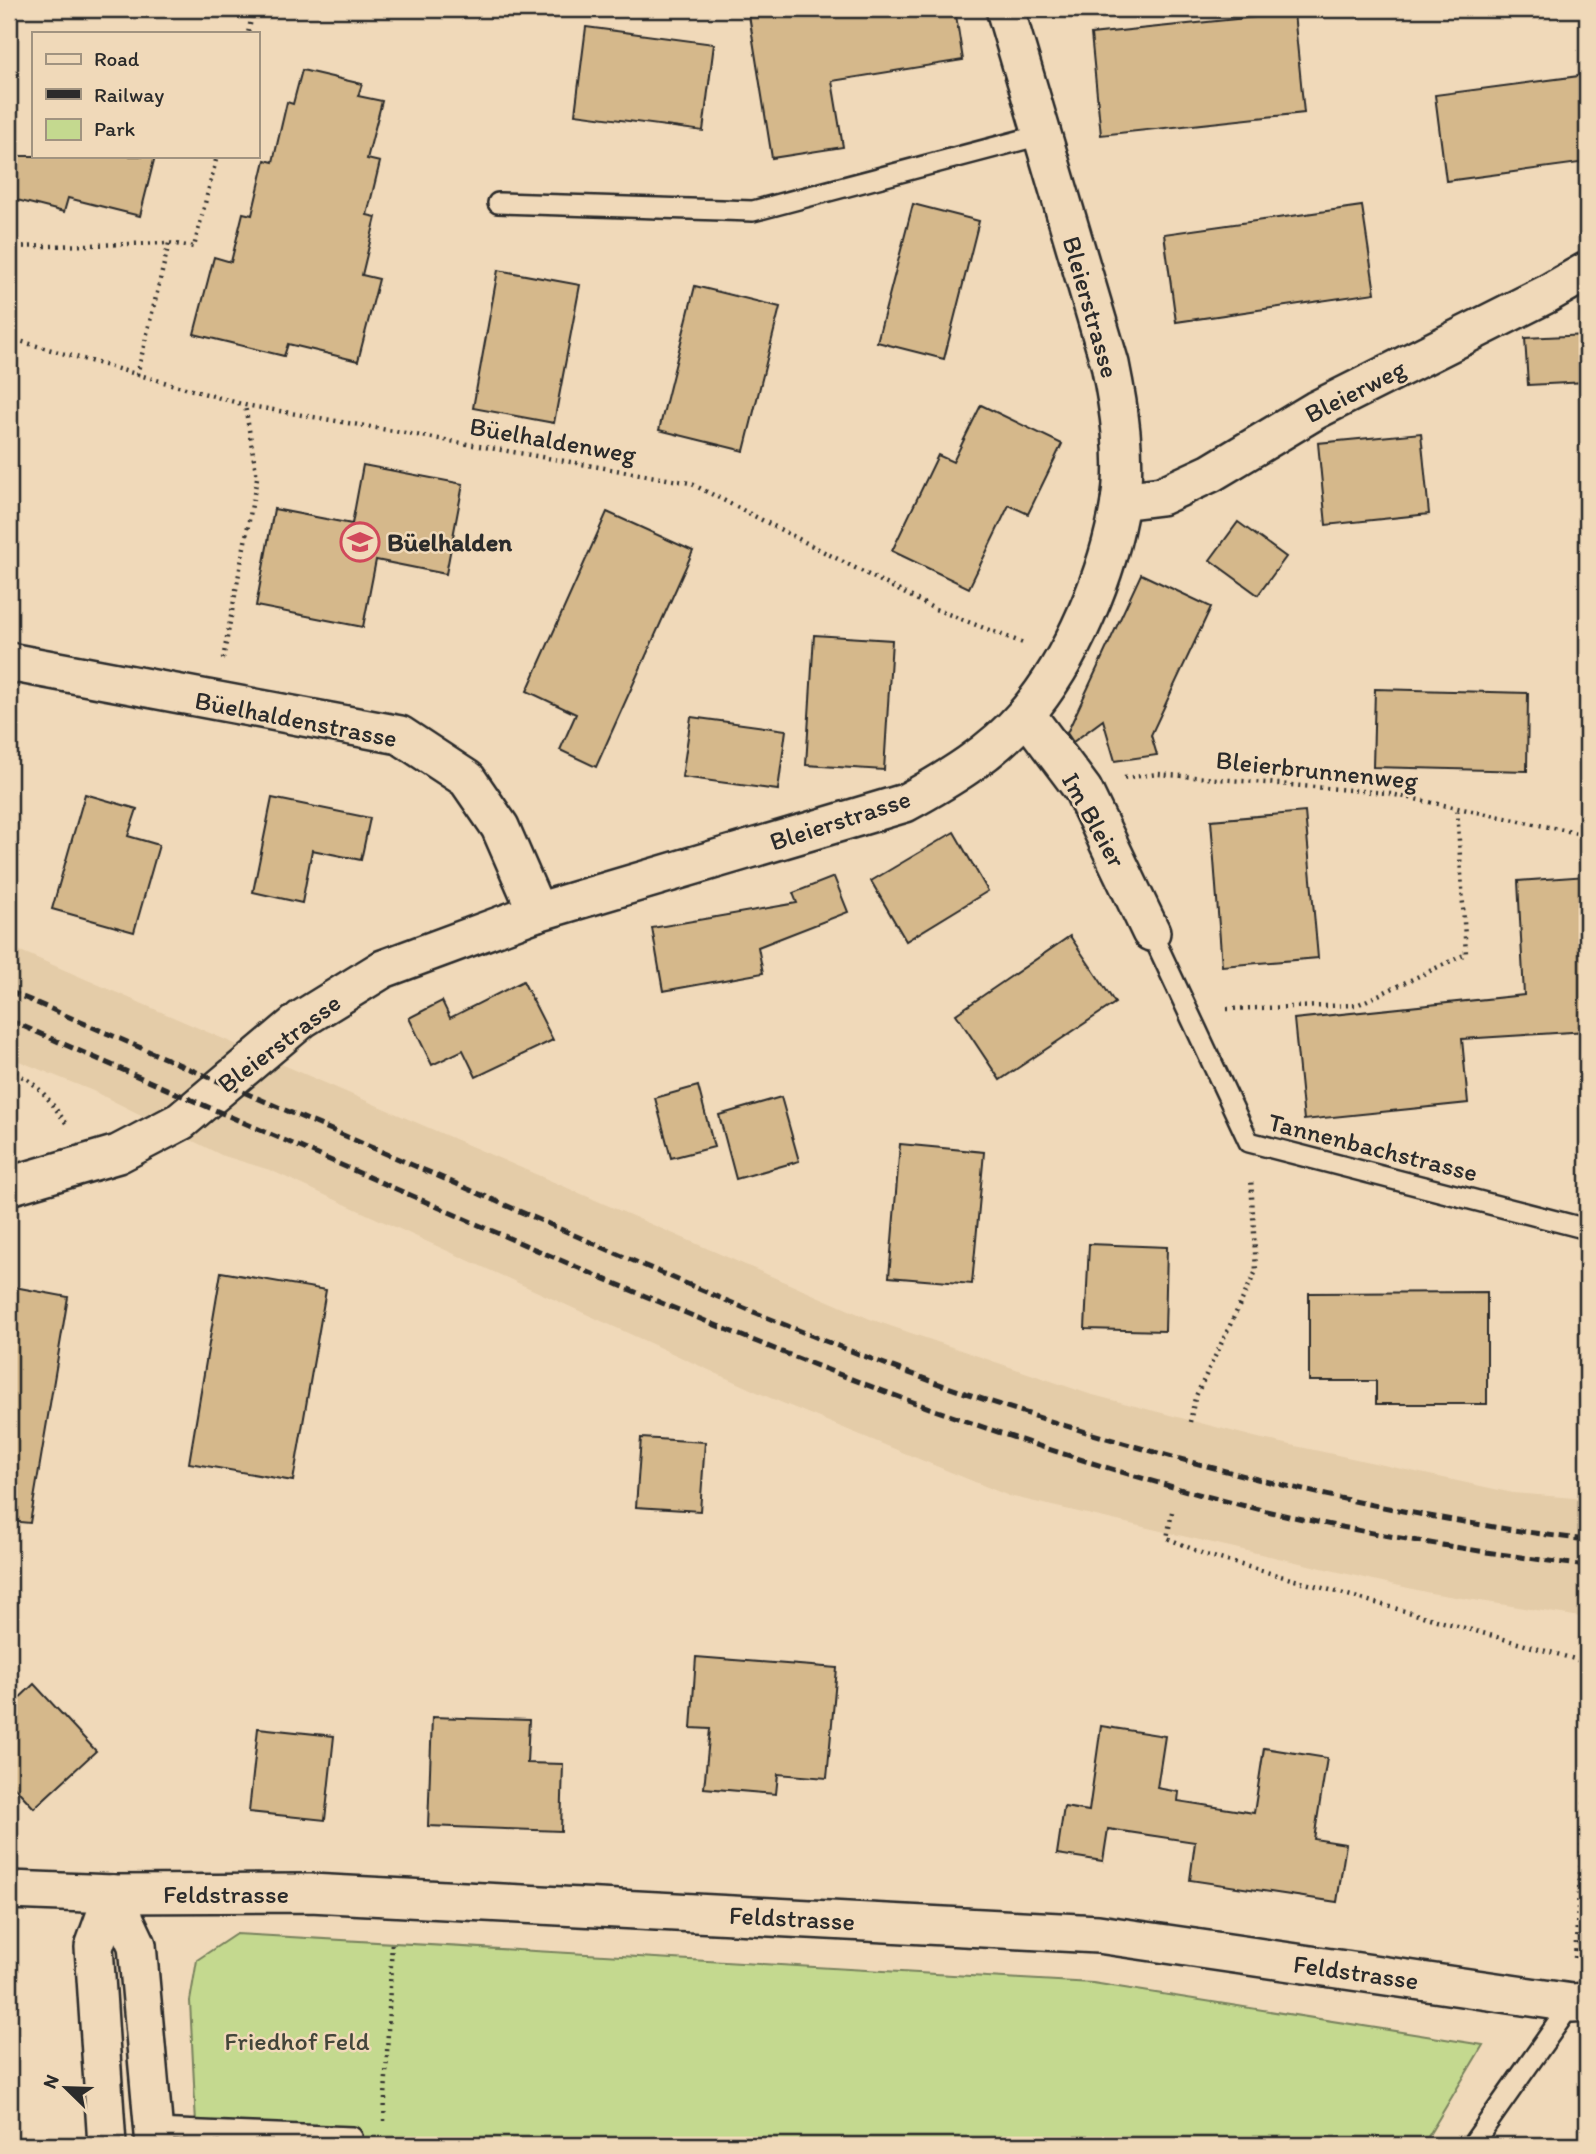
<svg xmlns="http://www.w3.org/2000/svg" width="1596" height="2154" font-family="Itim,sans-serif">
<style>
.built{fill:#e4cca8}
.green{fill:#c4d98f;stroke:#78825d;stroke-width:2}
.building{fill:#d5b88b;stroke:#2b2b2b;stroke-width:2}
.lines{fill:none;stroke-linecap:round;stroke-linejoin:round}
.lane-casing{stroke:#2b2b2b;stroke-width:24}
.street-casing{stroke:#2b2b2b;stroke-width:42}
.path{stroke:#2b2b2b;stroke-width:4.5;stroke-dasharray:2 5;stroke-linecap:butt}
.lane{stroke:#f0d9b9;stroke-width:19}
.street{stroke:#f0d9b9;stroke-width:37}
.rail{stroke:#2b2b2b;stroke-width:5;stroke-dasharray:10 5;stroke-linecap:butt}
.labels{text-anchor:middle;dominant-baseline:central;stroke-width:5;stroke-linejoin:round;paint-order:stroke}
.street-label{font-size:26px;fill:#2b2b2b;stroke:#f0d9b9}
.poi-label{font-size:26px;font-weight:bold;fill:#2b2b2b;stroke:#f0d9b9;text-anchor:start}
.park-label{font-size:26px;fill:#42453a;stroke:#f0d9b9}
</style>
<rect width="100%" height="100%" fill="#f0d9b9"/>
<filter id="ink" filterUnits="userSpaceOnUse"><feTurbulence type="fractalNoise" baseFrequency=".0143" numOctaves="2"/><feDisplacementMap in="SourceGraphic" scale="14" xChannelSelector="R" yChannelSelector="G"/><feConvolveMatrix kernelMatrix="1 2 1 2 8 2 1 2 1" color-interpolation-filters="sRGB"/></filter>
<g filter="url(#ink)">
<!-- built -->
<path class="built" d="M 9,946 L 870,1319 L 1089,1394 L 1258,1438 L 1513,1493 L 1587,1499 L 1587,1618 L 1430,1593 L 1009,1496 L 768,1397 L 270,1170 L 221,1155 L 93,1091 L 9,1057 Z"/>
<!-- green -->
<path class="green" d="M 236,1934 L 1093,1983 L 1483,2045 L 1423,2145 L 197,2145 L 190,2001 L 197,1960 Z"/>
<!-- building -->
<g class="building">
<path d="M 748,9 L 955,9 L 963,60 L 832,81 L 843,147 L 772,158 Z"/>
<path d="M 1294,13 L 1304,113 L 1101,135 L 1091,34 Z"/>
<path d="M 586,27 L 714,44 L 703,131 L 575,114 Z"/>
<path d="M 302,70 L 362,84 L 358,96 L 382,101 L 367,159 L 380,162 L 367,215 L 376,217 L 362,275 L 379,279 L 358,361 L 288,344 L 284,356 L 194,334 L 214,257 L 231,262 L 243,213 L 252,215 L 265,160 L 273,162 L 287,102 L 293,104 Z"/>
<path d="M 1587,75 L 1587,162 L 1446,181 L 1435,95 Z"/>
<path d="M 9,156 L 155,156 L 140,216 L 68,198 L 64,212 L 9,198 Z"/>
<path d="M 913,204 L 979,221 L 944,359 L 877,342 Z"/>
<path d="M 1362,206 L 1375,293 L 1176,322 L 1164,234 Z"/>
<path d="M 498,270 L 580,285 L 554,423 L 473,408 Z"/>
<path d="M 695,286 L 780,307 L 744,451 L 659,430 Z"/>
<path d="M 1587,335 L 1587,382 L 1528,385 L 1525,338 Z"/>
<path d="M 981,405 L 1062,444 L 1028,514 L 1009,505 L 969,588 L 892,551 L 938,455 L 953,462 Z"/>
<path d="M 1421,433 L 1429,514 L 1326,525 L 1318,443 Z"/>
<path d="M 363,465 L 463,484 L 446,574 L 376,560 L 363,627 L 256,606 L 274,509 L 352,524 Z"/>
<path d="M 607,512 L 693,551 L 596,767 L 560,750 L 576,714 L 527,691 Z"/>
<path d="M 1238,522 L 1286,557 L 1258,595 L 1210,560 Z"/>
<path d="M 1141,574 L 1211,607 L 1151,735 L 1157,755 L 1115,761 L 1103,720 L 1073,742 L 1067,733 Z"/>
<path d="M 814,635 L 892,640 L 884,770 L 806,765 Z"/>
<path d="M 1375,689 L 1528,693 L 1527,771 L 1373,767 Z"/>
<path d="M 691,717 L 786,730 L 778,790 L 682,777 Z"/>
<path d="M 85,794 L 137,809 L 128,836 L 159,845 L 134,932 L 52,909 Z"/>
<path d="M 272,798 L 370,818 L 361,860 L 312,850 L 302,903 L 253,892 Z"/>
<path d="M 1305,812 L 1318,958 L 1222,966 L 1211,820 Z"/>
<path d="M 954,832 L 988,891 L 906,941 L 871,881 Z"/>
<path d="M 1587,876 L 1587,1031 L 1462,1039 L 1468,1103 L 1304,1120 L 1294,1019 L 1524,995 L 1518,881 Z"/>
<path d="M 834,877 L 848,912 L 758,947 L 763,973 L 663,991 L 652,928 L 797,903 L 793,893 Z"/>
<path d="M 1070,936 L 1115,1003 L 1000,1080 L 956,1014 Z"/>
<path d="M 523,981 L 553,1040 L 476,1077 L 463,1050 L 432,1065 L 409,1018 L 442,1001 L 450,1018 Z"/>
<path d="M 698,1086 L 714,1147 L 671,1158 L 655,1098 Z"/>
<path d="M 781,1097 L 799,1161 L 736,1179 L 719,1115 Z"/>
<path d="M 900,1144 L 984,1152 L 972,1284 L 889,1277 Z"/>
<path d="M 1089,1244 L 1167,1247 L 1165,1331 L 1085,1329 Z"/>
<path d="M 221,1272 L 326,1290 L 293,1481 L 189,1463 Z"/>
<path d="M 9,1286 L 68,1297 L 30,1523 L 9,1521 Z"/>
<path d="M 1487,1292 L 1487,1404 L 1376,1404 L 1376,1381 L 1309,1381 L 1309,1293 Z"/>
<path d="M 641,1438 L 705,1442 L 700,1511 L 636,1507 Z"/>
<path d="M 696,1657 L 837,1668 L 827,1778 L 778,1774 L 776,1794 L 704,1788 L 710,1729 L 691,1728 Z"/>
<path d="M 34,1684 L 96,1751 L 34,1808 L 9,1781 L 9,1708 Z"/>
<path d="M 432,1717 L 529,1720 L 527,1763 L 563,1764 L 561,1831 L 428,1826 Z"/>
<path d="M 1101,1726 L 1165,1736 L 1157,1788 L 1179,1792 L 1178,1801 L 1254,1813 L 1264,1748 L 1327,1758 L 1314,1839 L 1346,1844 L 1337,1902 L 1190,1880 L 1195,1842 L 1108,1829 L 1103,1861 L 1057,1854 L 1064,1807 L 1089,1811 Z"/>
<path d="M 258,1728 L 334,1736 L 325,1820 L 249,1812 Z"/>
</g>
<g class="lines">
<!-- lane casing -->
<g class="lane-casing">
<g id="lane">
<path d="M 498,203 L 753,211 L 1041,135"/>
<path d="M 1151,932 L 1249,1142 L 1587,1229"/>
<path d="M 154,2129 L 352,2137 L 352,2145"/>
<path d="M 1472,2145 L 1572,2003"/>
</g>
</g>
<!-- street casing -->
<g class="street-casing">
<g id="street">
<path d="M 1120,501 L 1161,496 L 1211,473 L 1316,410 L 1547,294 L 1587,271"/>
<path d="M 9,662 L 400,735 L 467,779 L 500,827 L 537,912"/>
<path d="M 1026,714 L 1083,790 L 1151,932"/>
<path d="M 9,1186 L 118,1154 L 181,1121 L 302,1019 L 383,969 L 537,912 L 905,803 C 949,779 992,753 1025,715 C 1072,661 1109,572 1120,502 C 1127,457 1119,408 1110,364 L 1005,9"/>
<path d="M 9,1890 L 113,1894 L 310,1893 L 1098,1934 L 1572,2003 L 1587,2002"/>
<path d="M 113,1894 L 137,1945 L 155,2145"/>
<path d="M 107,2145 L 94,1947 L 113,1894"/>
</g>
</g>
<!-- path -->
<g class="path">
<path d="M 218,9 L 252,16 L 248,33"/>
<path d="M 9,247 L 169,243 L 194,247 L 217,156"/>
<path d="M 9,338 L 245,405 L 690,483 L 935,609 L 1023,643"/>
<path d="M 137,375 L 169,243"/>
<path d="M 223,659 L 257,478 L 245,405"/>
<path d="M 1124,778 L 1158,774 L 1386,793 L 1587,835"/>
<path d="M 1227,1009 L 1357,1005 L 1466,954 L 1457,808"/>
<path d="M 9,1070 C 39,1083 47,1097 66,1123"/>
<path d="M 1190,1422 L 1195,1398 L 1256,1271 L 1251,1178"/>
<path d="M 1172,1512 L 1167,1538 L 1206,1555 L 1578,1660 L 1587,1677"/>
<path d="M 1575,1958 L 1587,1760"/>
<path d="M 384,2121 L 392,1941"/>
</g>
<!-- lane -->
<use href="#lane" class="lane"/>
<!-- street -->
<use href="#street" class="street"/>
<!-- rail -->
<g class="rail">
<path d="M 9,991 C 169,1060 329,1129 489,1198 C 646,1266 803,1337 965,1393 C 1168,1462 1374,1514 1587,1540"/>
<path d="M 9,1020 C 168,1090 328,1159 488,1229 C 720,1329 953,1427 1198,1494 C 1326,1528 1456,1549 1587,1566"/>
</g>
</g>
</g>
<!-- icons -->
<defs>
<g id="school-ring" transform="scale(2.0125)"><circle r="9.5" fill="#f0d9b9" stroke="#d1495b" stroke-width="1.5"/><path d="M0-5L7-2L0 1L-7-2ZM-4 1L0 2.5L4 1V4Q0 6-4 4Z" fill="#d1495b"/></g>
</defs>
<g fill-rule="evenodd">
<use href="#school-ring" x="360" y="542"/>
</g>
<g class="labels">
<!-- street labels -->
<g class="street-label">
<text transform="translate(1091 307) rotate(74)">Bleierstrasse</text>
<text transform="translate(1355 391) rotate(-27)">Bleierweg</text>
<text transform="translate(553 440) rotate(10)">Büelhaldenweg</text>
<text transform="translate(296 719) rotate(11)">Büelhaldenstrasse</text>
<text transform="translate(1317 770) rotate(6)">Bleierbrunnenweg</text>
<text transform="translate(840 820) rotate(-18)">Bleierstrasse</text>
<text transform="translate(1094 820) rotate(61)">Im Bleier</text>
<text transform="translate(279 1043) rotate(-37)">Bleierstrasse</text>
<text transform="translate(1373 1147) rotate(14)">Tannenbachstrasse</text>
<text x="226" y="1894">Feldstrasse</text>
<text transform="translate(792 1918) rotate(3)">Feldstrasse</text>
<text transform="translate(1356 1972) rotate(8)">Feldstrasse</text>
</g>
<!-- poi labels -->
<g class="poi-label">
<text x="387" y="542">Büelhalden</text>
</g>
<!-- park labels -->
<g class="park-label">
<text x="297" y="2041">Friedhof Feld</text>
</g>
</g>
<!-- margin -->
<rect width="1596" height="2154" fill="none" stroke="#f0d9b9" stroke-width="35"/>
<rect x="18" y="18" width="1561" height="2119" fill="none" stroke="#2b2b2b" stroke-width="2.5" filter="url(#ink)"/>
<!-- legend -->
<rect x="32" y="32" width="228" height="126" fill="#f0d9b9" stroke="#a19380" stroke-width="2"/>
<rect x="46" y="54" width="35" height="10" fill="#f0d9b9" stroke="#a19380" stroke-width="2"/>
<text x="94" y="66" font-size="21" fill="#2b2b2b">Road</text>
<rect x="46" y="89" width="35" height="10" fill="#2b2b2b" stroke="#a19380" stroke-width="2"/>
<text x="94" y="102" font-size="21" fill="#2b2b2b">Railway</text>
<rect x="46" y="119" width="35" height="21" fill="#c4d98f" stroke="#a19380" stroke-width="2"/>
<text x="94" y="136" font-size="21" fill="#2b2b2b">Park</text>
<!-- north arrow -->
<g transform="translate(66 2088) rotate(293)" stroke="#f0d9b9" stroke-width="5" paint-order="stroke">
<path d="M0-5L12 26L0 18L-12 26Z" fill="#2b2b2b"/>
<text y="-10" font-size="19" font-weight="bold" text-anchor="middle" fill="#2b2b2b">N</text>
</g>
</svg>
